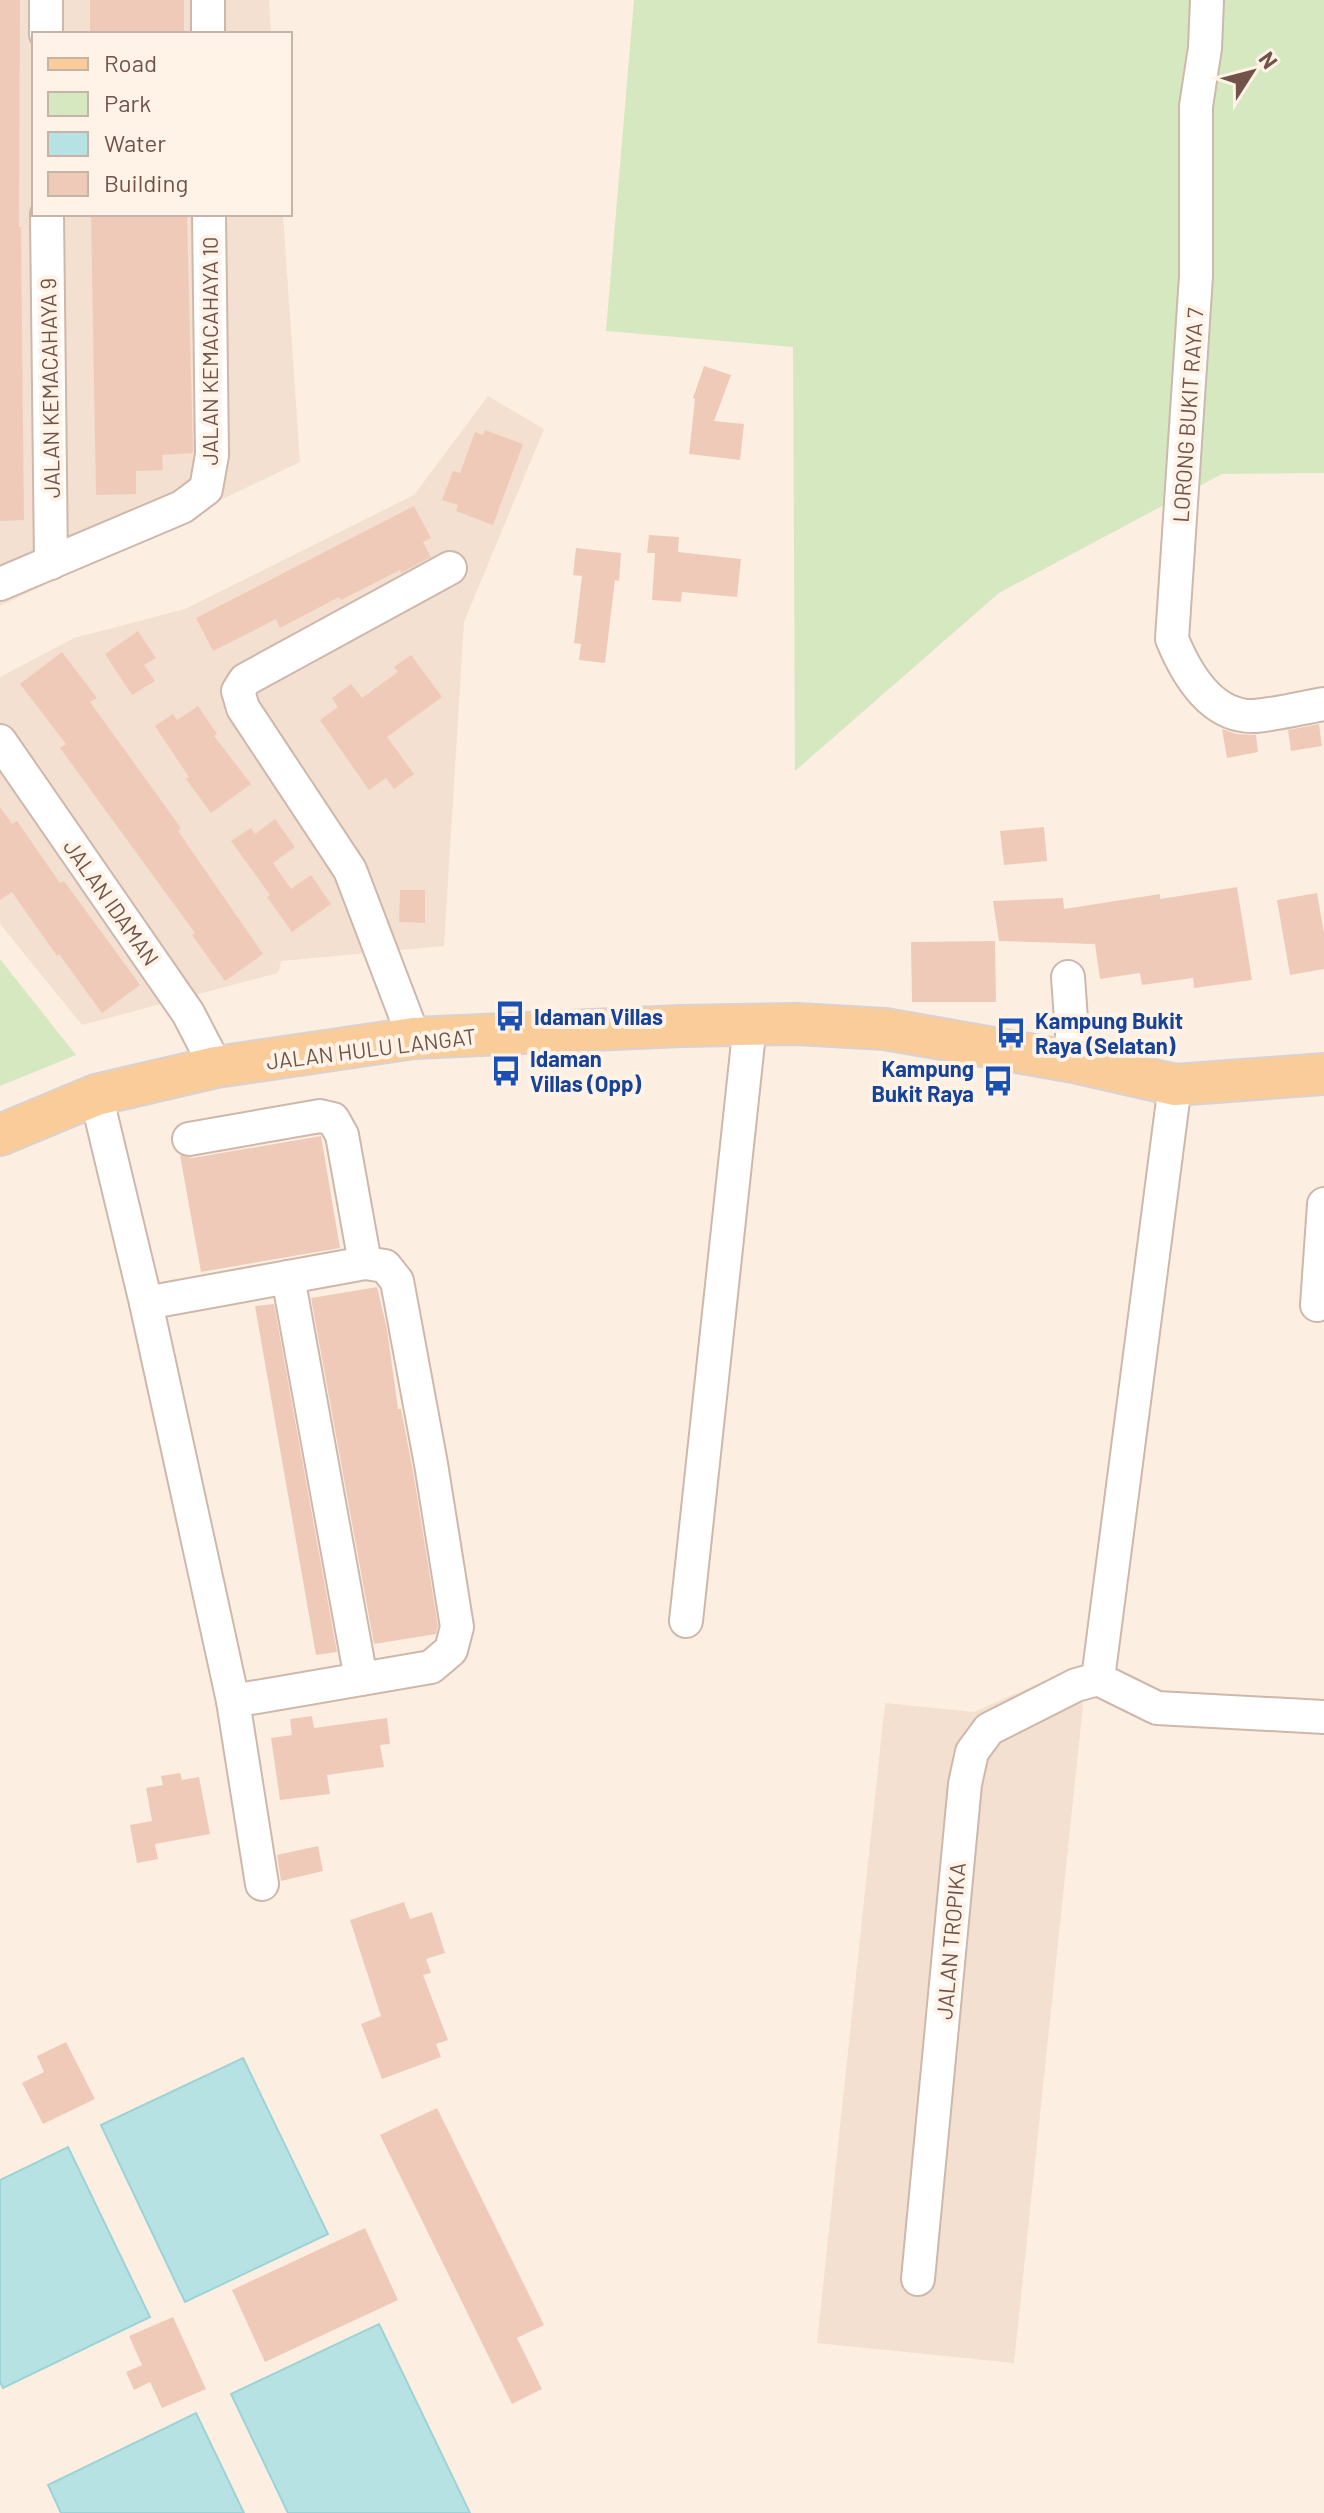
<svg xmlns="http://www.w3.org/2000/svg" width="1324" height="2513" font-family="Barlow,sans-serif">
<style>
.residential{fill:#f3e0d0}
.green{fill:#d5e8c0}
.water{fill:#b6e2e4;stroke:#9dd3d6;stroke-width:2}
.building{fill:#f0cab9}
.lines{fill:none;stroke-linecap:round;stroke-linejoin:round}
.minor-casing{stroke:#ceb7ab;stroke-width:36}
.major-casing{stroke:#dad2d0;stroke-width:44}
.minor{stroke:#fff;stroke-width:32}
.major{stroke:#f9cc9a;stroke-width:40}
.labels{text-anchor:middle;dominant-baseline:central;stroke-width:8;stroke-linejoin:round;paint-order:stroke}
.street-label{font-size:22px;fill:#725349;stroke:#fff3e7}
.transit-label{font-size:22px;font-weight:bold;fill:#164399;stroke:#fff3e7;text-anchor:start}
</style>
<rect width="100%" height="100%" fill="#fcefe1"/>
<!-- residential -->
<g class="residential">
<path d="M 0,0 L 269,0 L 271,34 L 34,34 L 34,214 L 283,214 L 300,462 L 0,606 Z"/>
<path d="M 488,396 L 544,429 L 464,622 L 444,946 L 281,961 L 278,973 L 82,1025 L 0,924 L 0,677 L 74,638 L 185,609 L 414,495 Z"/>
<path d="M 1069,1670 L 1083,1705 L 1014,2363 L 817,2343 L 885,1703 L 974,1712 Z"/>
</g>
<!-- green -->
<g class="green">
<path d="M 634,0 L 1324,0 L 1324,473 L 1222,474 L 999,593 L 795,771 L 793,347 L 606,331 Z"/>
<path d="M 0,959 L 76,1055 L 0,1086 Z"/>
</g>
<!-- water -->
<g class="water">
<path d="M 243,2058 L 328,2234 L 185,2302 L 101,2125 Z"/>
<path d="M 68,2147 L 150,2317 L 3,2388 L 0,2382 L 0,2180 Z"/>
<path d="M 379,2324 L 470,2513 L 288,2513 L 231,2394 Z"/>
<path d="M 196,2413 L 244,2513 L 61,2513 L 48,2485 Z"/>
</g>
<!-- building -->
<g class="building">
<path d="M 0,0 L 20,0 L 19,227 L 21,227 L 24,520 L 0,521 Z"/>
<rect x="90" y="0" width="94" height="34"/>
<path d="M 91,214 L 187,214 L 193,453 L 162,455 L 163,470 L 136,471 L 136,494 L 96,495 Z"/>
<path d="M 704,366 L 731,375 L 714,421 L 744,424 L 740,460 L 689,454 L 695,399 L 693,398 Z"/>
<path d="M 485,430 L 523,444 L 493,525 L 456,511 L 458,505 L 442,500 L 453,471 L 460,473 L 475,432 L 483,435 Z"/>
<path d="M 414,506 L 431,538 L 423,542 L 431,557 L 401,573 L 400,570 L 341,600 L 339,597 L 280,628 L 276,619 L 213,651 L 196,618 Z"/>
<path d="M 649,535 L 679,537 L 678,552 L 741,559 L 737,597 L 682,592 L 681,602 L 652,600 L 655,553 L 647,553 Z"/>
<path d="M 576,548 L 621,553 L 619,581 L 615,580 L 605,663 L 579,660 L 581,644 L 574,643 L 582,576 L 573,575 Z"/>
<path d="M 138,631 L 156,658 L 144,665 L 155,681 L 132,695 L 105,654 Z"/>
<path d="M 62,652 L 97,698 L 90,702 L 181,828 L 178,831 L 263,954 L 225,981 L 192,935 L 195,933 L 60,748 L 66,744 L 20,684 Z"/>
<path d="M 411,655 L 442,697 L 387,737 L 414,774 L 394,789 L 386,778 L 369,790 L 320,720 L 338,707 L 332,698 L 351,684 L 362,698 L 398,672 L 394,667 Z"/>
<path d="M 198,706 L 217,734 L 214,736 L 251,784 L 211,813 L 186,779 L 189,777 L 155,726 L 173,714 L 177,720 Z"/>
<path d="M 1319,724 L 1322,746 L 1291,751 L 1288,730 Z"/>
<path d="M 1222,729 L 1237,734 L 1256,735 L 1258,752 L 1227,758 Z"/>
<path d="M 0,807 L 12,824 L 17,821 L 60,883 L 64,881 L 140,985 L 102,1013 L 59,954 L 57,956 L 12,892 L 0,900 Z"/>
<path d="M 275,819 L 295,847 L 273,863 L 291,889 L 311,875 L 331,904 L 292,932 L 267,897 L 270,895 L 231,841 L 251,828 L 255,834 Z"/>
<path d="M 1044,827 L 1047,861 L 1004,865 L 1000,831 Z"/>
<path d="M 1237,887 L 1252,980 L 1194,988 L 1193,978 L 1142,985 L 1140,973 L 1100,979 L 1095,944 L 999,941 L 993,901 L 1063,898 L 1064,909 L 1160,894 L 1160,899 Z"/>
<path d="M 400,890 L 425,890 L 425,923 L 399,922 Z"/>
<path d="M 1317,893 L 1324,933 L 1324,969 L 1290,975 L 1277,900 Z"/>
<path d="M 995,941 L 996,1002 L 912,1002 L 911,942 Z"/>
<path d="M 321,1136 L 340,1248 L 201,1272 L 180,1155 L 192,1158 Z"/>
<path d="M 377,1287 L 387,1329 L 398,1409 L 401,1409 L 413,1471 L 438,1626 L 436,1634 L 374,1644 L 311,1298 Z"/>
<path d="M 274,1304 L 337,1652 L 316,1655 L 255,1306 Z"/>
<path d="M 312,1716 L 314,1728 L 387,1718 L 390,1744 L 380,1745 L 384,1767 L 327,1775 L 330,1794 L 280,1800 L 271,1738 L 292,1735 L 290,1719 Z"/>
<path d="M 180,1773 L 182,1780 L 199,1777 L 210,1834 L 155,1844 L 158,1859 L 137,1863 L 130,1825 L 152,1821 L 146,1788 L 163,1785 L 161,1776 Z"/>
<path d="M 318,1846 L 323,1871 L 281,1881 L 277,1855 Z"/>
<path d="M 404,1902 L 410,1919 L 432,1912 L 445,1953 L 426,1959 L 431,1973 L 423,1975 L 448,2040 L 436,2044 L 441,2057 L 382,2079 L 361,2024 L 381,2016 L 350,1920 Z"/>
<path d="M 66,2042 L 95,2099 L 43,2124 L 22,2083 L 44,2072 L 37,2056 Z"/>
<path d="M 437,2108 L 544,2325 L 517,2338 L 542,2389 L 512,2404 L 380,2135 Z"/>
<path d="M 365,2228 L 398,2300 L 265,2362 L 232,2290 Z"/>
<path d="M 173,2317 L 206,2389 L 162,2408 L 150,2382 L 134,2390 L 126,2372 L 142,2365 L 129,2336 Z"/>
</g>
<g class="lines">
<!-- minor casing -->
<g class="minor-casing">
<g id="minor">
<path d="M 46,0 L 46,34"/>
<path d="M 208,0 L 208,34"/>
<path d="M 1207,0 L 1205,48 L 1196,106 L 1196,276 L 1172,639 C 1186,673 1211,718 1255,716 C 1278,714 1301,708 1324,704"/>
<path d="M 47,214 L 51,563"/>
<path d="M 0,584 L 182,507 L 206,489 L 212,455 L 209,214"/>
<path d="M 0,741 L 188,1013 L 216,1067"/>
<path d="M 1068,977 L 1074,1062"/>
<path d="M 414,1038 L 350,870 L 243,708 L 238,691 L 245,680 L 450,568"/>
<path d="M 96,1095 L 146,1303 L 233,1701 L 262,1884"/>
<path d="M 189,1139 L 320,1116 L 333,1119 L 342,1135 L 365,1263"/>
<path d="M 288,1277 L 361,1679"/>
<path d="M 146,1303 L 365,1263 L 385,1266 L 397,1281 L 431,1464 L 457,1627 L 451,1650 L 431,1667 L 233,1701"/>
<path d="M 1317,1305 L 1324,1204"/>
<path d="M 686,1621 L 750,1024"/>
<path d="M 1098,1679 L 1175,1085"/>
<path d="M 1098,1679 L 1157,1708 L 1324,1717"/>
<path d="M 918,2279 L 965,1784 L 972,1752 L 989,1729 L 1076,1685 L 1098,1679"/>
</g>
</g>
<!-- major casing -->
<g class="major-casing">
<path id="major" d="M 0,1135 L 96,1095 L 216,1067 L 414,1038 L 681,1026 L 797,1024 L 885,1029 L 1074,1062 L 1175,1085 L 1324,1074"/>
</g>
<!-- minor -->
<use href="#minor" class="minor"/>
<!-- major -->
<use href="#major" class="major"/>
</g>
<!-- icons -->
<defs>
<g id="bus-bare" transform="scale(2.4)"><path d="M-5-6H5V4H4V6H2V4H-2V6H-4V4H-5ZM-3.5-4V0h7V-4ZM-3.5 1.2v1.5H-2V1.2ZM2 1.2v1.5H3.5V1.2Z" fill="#1a4fb4" stroke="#fff3e7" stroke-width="2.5" paint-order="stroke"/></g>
</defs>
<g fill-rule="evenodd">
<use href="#bus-bare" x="510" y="1016"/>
<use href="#bus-bare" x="1011" y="1033"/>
<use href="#bus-bare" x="506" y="1071"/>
<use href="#bus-bare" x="998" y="1081"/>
</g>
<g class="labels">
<!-- street labels -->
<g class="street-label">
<text transform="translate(209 351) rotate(-90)">JALAN KEMACAHAYA 10</text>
<text transform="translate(49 388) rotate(-91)">JALAN KEMACAHAYA 9</text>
<text transform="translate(1187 415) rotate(-86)">LORONG BUKIT RAYA 7</text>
<text transform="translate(112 902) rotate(55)">JALAN IDAMAN</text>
<text transform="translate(371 1048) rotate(-7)">JALAN HULU LANGAT</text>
<text transform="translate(950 1941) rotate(-85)">JALAN TROPIKA</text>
</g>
<!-- transit labels -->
<g class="transit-label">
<text x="534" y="1016">Idaman Villas</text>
<text x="1035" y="1020">Kampung Bukit<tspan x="1035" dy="25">Raya (Selatan)</tspan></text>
<text x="530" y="1058">Idaman<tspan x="530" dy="25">Villas (Opp)</tspan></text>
<text x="974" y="1068" text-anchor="end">Kampung<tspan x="974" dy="25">Bukit Raya</tspan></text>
</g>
</g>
<!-- legend -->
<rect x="32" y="32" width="260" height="184" fill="#fff3e7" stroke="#c7b3a8" stroke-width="2"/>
<rect x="48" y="58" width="40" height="12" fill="#f9cc9a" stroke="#c7b3a8" stroke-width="2"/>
<text x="104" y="72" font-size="24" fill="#725349">Road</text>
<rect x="48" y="92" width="40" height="24" fill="#d5e8c0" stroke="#c7b3a8" stroke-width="2"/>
<text x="104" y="112" font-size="24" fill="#725349">Park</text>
<rect x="48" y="132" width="40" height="24" fill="#b6e2e4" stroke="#c7b3a8" stroke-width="2"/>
<text x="104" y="152" font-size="24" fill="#725349">Water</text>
<rect x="48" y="172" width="40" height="24" fill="#f0cab9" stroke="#c7b3a8" stroke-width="2"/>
<text x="104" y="192" font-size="24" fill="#725349">Building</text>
<!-- north arrow -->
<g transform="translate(1252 72) rotate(54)" stroke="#fff3e7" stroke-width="6" paint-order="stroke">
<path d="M0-6L14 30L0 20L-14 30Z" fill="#725349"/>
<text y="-12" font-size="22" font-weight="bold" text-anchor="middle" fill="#725349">N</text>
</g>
</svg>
